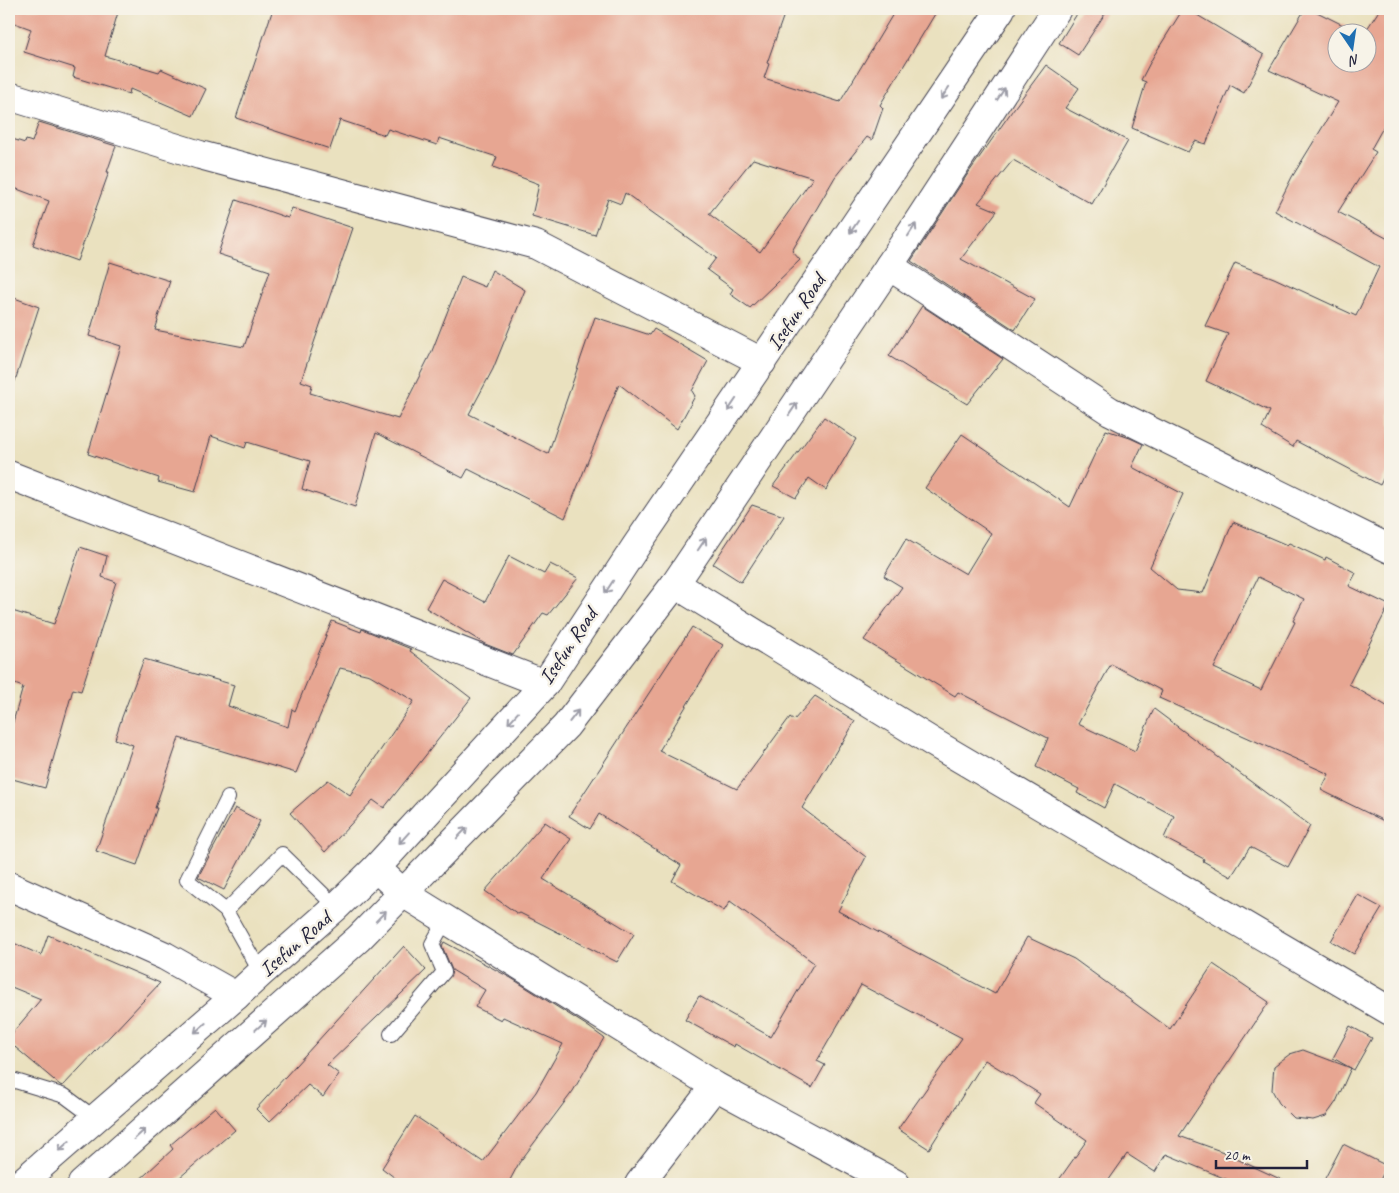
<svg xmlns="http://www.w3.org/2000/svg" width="1399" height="1193" font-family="Caveat,sans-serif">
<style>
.building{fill:#e7a692;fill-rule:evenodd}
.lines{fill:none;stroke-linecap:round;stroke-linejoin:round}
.service-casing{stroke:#403f4f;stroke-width:16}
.minor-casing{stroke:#403f4f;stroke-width:30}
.tertiary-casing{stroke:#403f4f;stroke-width:30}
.service{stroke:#fff;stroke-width:14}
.minor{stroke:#fff;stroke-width:28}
.tertiary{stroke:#fff;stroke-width:28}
.oneway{stroke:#9c9ca7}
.labels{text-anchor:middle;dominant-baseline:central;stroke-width:5;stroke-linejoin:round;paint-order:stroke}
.street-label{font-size:21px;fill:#22223b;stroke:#f7f3e8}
</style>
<rect width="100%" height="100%" fill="#f7f3e8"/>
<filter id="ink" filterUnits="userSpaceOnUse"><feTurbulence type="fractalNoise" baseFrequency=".02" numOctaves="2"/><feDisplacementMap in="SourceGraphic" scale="10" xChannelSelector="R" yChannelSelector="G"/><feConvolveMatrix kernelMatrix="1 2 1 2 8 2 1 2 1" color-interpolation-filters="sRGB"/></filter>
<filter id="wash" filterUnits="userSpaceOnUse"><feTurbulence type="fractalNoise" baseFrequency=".0096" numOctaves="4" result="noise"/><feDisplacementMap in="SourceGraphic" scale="20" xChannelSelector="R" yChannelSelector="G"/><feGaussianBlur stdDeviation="1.12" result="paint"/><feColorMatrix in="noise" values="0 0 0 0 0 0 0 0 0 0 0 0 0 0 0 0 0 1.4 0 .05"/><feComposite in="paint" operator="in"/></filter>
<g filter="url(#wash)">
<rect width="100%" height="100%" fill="#eae1bf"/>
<g id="blocks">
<!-- building -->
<g class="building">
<path d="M 9,9 L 119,9 L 105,56 L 159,72 L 161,69 L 206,89 L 193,116 L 130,89 L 129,94 L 73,77 L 75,68 L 24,52 L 31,29 L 9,21 Z"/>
<path d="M 273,9 L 786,9 L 767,63 L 769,64 L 764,78 L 840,102 L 896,9 L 938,9 L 880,105 L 883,108 L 872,140 L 867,137 L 835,177 L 792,251 L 800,260 L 750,308 L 730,294 L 733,289 L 707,270 L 716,258 L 625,193 L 621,204 L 608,199 L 595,235 L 532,216 L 539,184 L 493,167 L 497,157 L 439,138 L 437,145 L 388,129 L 385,135 L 340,120 L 330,149 L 236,118 ZM 753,159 L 813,178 L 760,252 L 709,214 Z"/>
<path d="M 1080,9 L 1108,9 L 1078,55 L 1059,43 Z"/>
<path d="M 1183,9 L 1187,9 L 1264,55 L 1244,93 L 1230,85 L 1206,144 L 1195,141 L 1188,152 L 1132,128 L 1146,82 L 1141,80 L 1153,57 Z"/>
<path d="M 1305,9 L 1311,9 L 1357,32 L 1336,32 L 1336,62 L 1366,62 L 1366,32 L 1365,32 L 1380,9 L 1390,9 L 1390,115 L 1371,149 L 1376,152 L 1338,212 L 1390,240 L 1390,465 L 1380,485 L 1296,441 L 1293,447 L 1262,428 L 1270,411 L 1206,381 L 1228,334 L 1205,326 L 1235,263 L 1274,278 L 1356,316 L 1379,267 L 1275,211 L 1292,177 L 1338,102 L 1269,70 Z"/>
<path d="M 1046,65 L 1079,88 L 1065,108 L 1128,141 L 1092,204 L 1013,160 L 978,203 L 997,211 L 961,259 L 1035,299 L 1015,330 L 911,261 L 967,175 L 1012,111 Z"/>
<path d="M 39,122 L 116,146 L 107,172 L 109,172 L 77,261 L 33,245 L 49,201 L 9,186 L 9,138 L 25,143 L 26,140 L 32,142 Z"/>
<path d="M 236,200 L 288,218 L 292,208 L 353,228 L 301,381 L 312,385 L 310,393 L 398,419 L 432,351 L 461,277 L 485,287 L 492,270 L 525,290 L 493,369 L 469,414 L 548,454 L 595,317 L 650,335 L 654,329 L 708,361 L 692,391 L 695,396 L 677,429 L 619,384 L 565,518 L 468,469 L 463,478 L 376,433 L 355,507 L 302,489 L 310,461 L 247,442 L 245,448 L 211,436 L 195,492 L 158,482 L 159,478 L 88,454 L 121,346 L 89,336 L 110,262 L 170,281 L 157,320 L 158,321 L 155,330 L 244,347 L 270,271 L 218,254 Z"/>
<path d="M 9,296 L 39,307 L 14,384 L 9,383 Z"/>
<path d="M 922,306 L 1003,359 L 967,404 L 889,356 Z"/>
<path d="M 824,417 L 856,439 L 826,490 L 809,478 L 796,498 L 773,486 Z"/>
<path d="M 1106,430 L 1130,438 L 1143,444 L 1132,467 L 1183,494 L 1150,567 L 1177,590 L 1203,593 L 1233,522 L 1287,545 L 1289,543 L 1325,560 L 1326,557 L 1356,573 L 1349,586 L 1389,605 L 1349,684 L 1390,708 L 1390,824 L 1321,790 L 1329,774 L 1159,698 L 1162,691 L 1111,664 L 1078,724 L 1135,751 L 1154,709 L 1310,826 L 1288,867 L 1250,847 L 1231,877 L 1203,861 L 1204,859 L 1164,838 L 1174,816 L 1115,784 L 1104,808 L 1077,793 L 1079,789 L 1036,767 L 1048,738 L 958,692 L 955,696 L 864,640 L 902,587 L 884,576 L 906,539 L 966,574 L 991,533 L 925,488 L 962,434 L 1070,507 ZM 1258,577 L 1304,599 L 1293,621 L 1295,622 L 1261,690 L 1214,668 Z"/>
<path d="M 752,505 L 784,516 L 741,582 L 713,564 Z"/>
<path d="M 80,547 L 107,556 L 102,577 L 116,582 L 81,691 L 73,689 L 45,788 L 9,778 L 9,736 L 23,687 L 9,682 L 9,610 L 54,624 Z"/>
<path d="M 509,556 L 544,574 L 550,564 L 578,578 L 548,615 L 543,613 L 513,655 L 485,644 L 426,608 L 442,579 L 485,602 Z"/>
<path d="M 332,621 L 361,632 L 362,629 L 411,649 L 410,651 L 471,698 L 384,808 L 373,800 L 325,852 L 290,813 L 328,780 L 350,795 L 414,701 L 370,675 L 340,668 L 296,773 L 179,738 L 155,808 L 157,808 L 137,865 L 96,851 L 133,745 L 115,739 L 122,717 L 144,659 L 234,685 L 228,706 L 288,727 L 292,709 L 295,711 Z"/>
<path d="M 692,627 L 723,645 L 659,751 L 737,789 L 790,717 L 794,720 L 815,696 L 855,721 L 842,744 L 841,743 L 802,808 L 866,857 L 838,911 L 995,994 L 1027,937 L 1074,959 L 1170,1029 L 1213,964 L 1269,1002 L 1179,1136 L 1229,1154 L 1228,1155 L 1291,1184 L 1238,1184 L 1166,1154 L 1155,1172 L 1127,1154 L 1106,1184 L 1056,1184 L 1087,1140 L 1034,1103 L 1040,1094 L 985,1060 L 929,1149 L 898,1129 L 962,1038 L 861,985 L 817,1061 L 825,1065 L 812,1088 L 735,1044 L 734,1047 L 685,1020 L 699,996 L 771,1037 L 814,963 L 730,901 L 724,911 L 672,881 L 681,865 L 599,814 L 590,829 L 569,816 Z"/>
<path d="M 235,808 L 260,821 L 224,890 L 198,877 Z"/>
<path d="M 545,822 L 571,839 L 543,879 L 634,934 L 617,962 L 520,913 L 518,914 L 485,891 Z"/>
<path d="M 1358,895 L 1382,908 L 1354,954 L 1331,941 Z"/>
<path d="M 48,935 L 160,983 L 63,1086 L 60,1085 L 9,1042 L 9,1037 L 41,999 L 9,986 L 9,941 L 41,955 Z"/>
<path d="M 444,942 L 511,978 L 586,1025 L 604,1038 L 573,1091 L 519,1163 L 510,1180 L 515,1184 L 403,1184 L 382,1168 L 415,1116 L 483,1162 L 536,1092 L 563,1044 L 503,1017 L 501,1020 L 475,1007 L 485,990 L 452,970 L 442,946 Z"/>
<path d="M 404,946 L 426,970 L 327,1065 L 339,1074 L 323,1097 L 308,1085 L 269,1122 L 256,1109 Z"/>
<path d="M 1350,1026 L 1372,1038 L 1354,1070 L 1333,1058 Z"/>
<path d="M 1303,1050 L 1351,1068 L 1336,1102 L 1326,1116 L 1313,1120 L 1294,1118 L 1279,1103 L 1272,1090 L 1274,1066 L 1290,1054 Z"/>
<path d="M 215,1107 L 235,1130 L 172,1184 L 135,1184 L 173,1149 L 170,1145 Z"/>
<path d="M 1343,1144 L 1387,1166 L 1378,1184 L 1322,1184 Z"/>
</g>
</g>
</g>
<g filter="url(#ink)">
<use href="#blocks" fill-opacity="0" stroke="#403f4f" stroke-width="1"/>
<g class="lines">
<!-- service casing -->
<g class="service-casing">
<g id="service">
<path d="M 228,798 L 187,880 L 226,911 L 261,973"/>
<path d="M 226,911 L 282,854 L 336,907"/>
<path d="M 391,1034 L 444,972 L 432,944 L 446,919"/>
<path d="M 9,1079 L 65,1096 L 96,1119"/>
</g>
</g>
<!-- minor casing -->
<g class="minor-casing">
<g id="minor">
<path d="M 9,96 L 200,155 L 536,245 L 762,362"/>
<path d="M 889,266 L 1110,411 L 1390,549"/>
<path d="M 9,475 L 545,684"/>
<path d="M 675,584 L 934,743 L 1390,1011"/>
<path d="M 376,868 L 403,893 L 715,1086 L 896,1184"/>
<path d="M 9,886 L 165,956 L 236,996"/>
<path d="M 639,1184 L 715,1086"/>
</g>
</g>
<!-- tertiary casing -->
<g class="tertiary-casing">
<g id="tertiary">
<path d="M 20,1184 L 236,996 L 261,973 L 336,907 L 376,868 L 545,684 L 636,546 L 848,235 L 1001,9"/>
<path d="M 82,1184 L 359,938 L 566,726 L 675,584 L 889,266 L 1057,9"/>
</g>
</g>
<!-- service -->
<use href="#service" class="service"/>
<!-- minor -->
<use href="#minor" class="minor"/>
<!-- tertiary -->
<use href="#tertiary" class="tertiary"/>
</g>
<!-- one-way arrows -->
<defs><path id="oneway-shaft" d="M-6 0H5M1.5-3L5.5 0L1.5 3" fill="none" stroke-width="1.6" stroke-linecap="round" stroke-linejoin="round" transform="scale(1.25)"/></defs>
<g class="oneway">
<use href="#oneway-shaft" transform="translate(945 93) rotate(124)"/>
<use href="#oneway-shaft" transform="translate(1001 94) rotate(-57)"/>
<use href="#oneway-shaft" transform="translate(854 227) rotate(124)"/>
<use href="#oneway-shaft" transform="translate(912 230) rotate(-57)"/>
<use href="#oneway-shaft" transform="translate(732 405) rotate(124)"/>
<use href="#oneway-shaft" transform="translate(793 409) rotate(-56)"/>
<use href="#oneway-shaft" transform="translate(702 544) rotate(-56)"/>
<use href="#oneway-shaft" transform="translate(609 587) rotate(123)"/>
<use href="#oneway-shaft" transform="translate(574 716) rotate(-52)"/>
<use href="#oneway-shaft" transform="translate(513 718) rotate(132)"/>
<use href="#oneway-shaft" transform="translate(462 833) rotate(-46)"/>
<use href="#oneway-shaft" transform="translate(404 838) rotate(132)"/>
<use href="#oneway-shaft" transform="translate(381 916) rotate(-46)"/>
<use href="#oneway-shaft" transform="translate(261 1025) rotate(-42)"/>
<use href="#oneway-shaft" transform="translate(200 1028) rotate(139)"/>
<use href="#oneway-shaft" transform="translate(140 1134) rotate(-42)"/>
<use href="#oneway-shaft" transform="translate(64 1146) rotate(139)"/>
</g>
</g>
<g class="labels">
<!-- street labels -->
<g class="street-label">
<text transform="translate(796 312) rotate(-56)">Isefun Road</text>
<text transform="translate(568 646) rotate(-56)">Isefun Road</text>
<text transform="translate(295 944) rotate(-41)">Isefun Road</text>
</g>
</g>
<!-- margin -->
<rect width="1399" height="1193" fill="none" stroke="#f7f3e8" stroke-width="30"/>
<!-- north arrow -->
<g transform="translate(1352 48) rotate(167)"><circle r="24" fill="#f7f3e8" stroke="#a29fa3"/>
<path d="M0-4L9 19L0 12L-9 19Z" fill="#1f6fb2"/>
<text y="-8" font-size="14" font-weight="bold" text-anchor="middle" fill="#22223b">N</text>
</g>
<!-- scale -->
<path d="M1216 1160v8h91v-8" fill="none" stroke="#22223b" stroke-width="2.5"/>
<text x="1224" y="1160" font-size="15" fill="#22223b" stroke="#f7f3e8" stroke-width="4" paint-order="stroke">20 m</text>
</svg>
